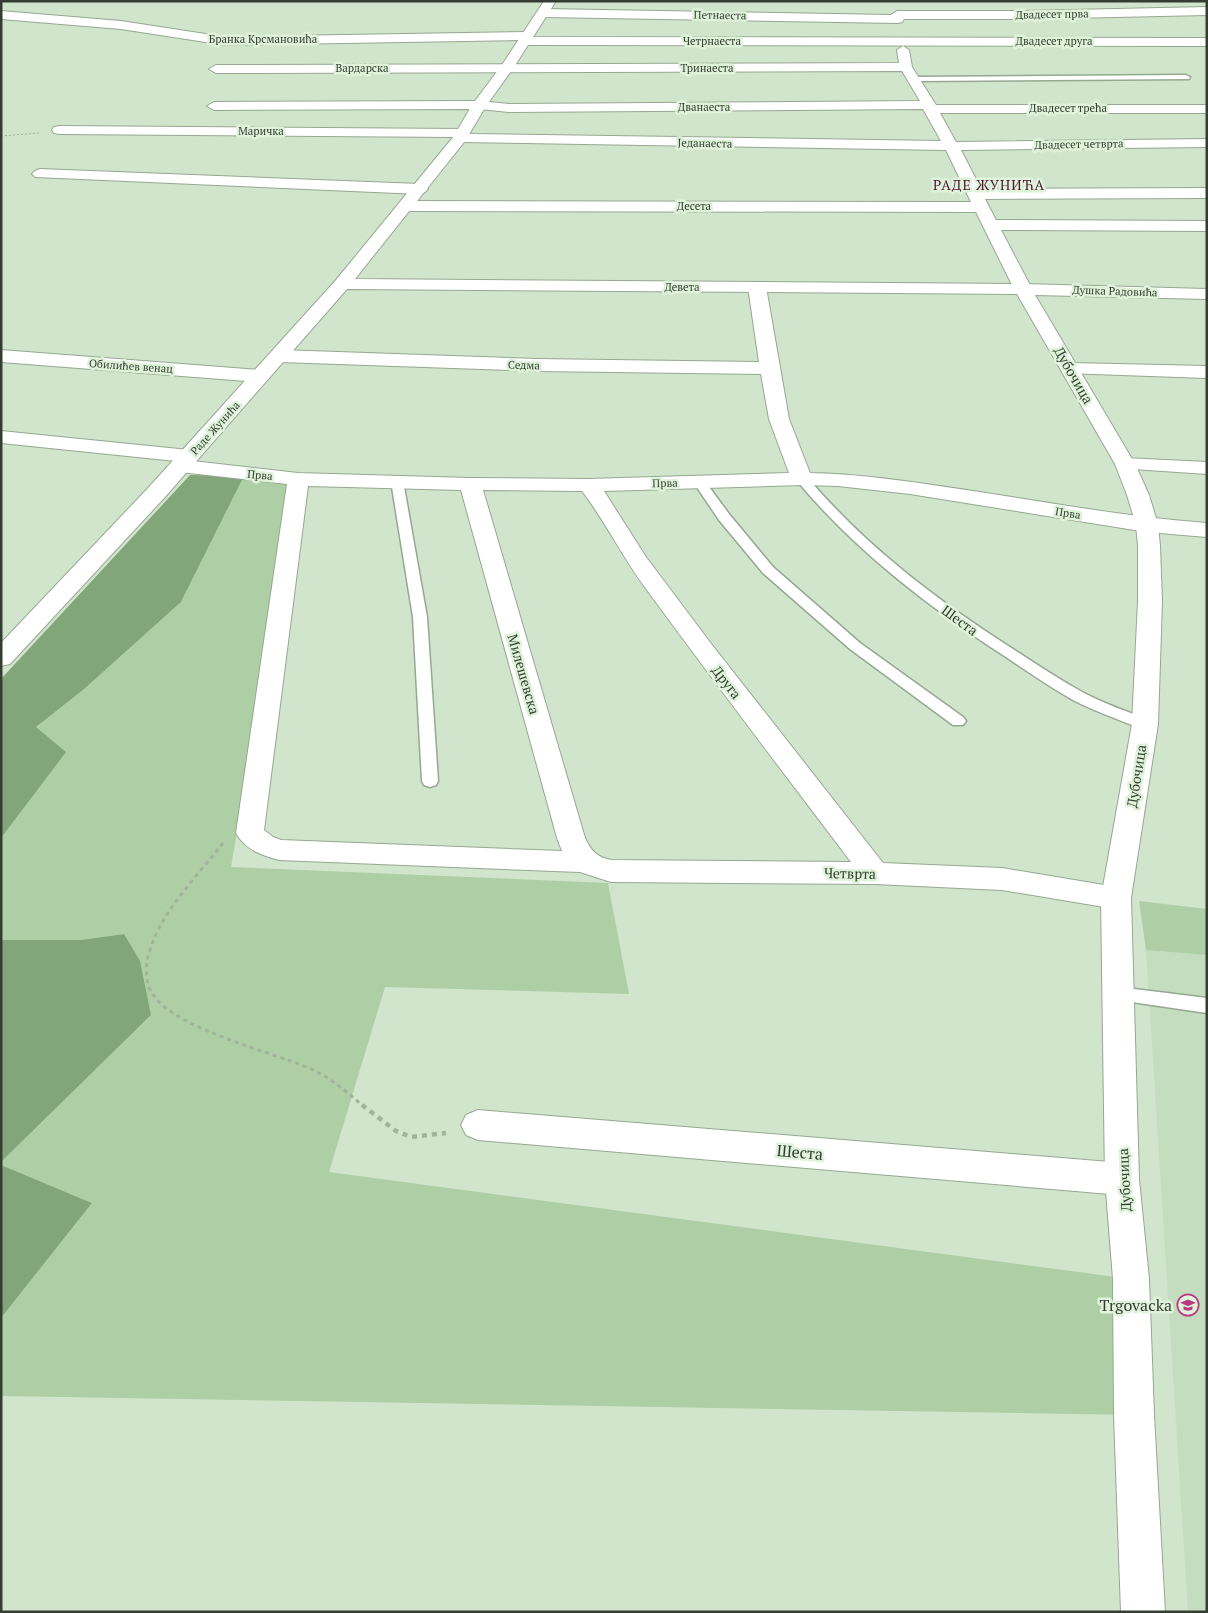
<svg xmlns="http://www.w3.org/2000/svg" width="1208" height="1613" font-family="'PT Serif',serif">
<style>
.built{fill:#c4ddbe}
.green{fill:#aecfa5}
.forest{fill:#83a57a}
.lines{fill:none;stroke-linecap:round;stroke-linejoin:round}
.lane-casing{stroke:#95a891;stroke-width:3}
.street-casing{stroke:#95a891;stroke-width:2}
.secondary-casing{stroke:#95a891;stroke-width:2}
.path-far2{stroke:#a1b29d;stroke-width:1;stroke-dasharray:2 2;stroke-linecap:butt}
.path-far1{stroke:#a1b29d;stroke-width:3;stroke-dasharray:4 4;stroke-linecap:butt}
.path{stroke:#a1b29d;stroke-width:4.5;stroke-dasharray:5 5;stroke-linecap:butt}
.lane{fill:#fff;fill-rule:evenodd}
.street{fill:#fff;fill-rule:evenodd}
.secondary{fill:#fff;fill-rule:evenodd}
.labels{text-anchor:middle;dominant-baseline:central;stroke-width:5;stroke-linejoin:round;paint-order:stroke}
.far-street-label{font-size:11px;fill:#353d33;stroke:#def3d9}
.far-quarter-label{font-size:14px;letter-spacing:1px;fill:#521437;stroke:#def3d9}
.street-label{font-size:14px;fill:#353d33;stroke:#def3d9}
.near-street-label{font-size:16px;fill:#353d33;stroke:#def3d9}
.near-poi-label{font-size:16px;fill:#353d33;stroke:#def3d9;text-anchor:end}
</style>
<rect width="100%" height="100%" fill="#d1e5cc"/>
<!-- built -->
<path class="built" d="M 1146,950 L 1207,955 L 1207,1612 L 1188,1612 Z"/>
<!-- green -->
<g class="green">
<path d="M 244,476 L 298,479 L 231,867 L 608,883 L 629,994 L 385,987 L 329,1172 L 1131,1279 L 1134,1415 L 1,1396 L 1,1318 L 92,1203 L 1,1165 L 1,1162 L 151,1015 L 124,934 L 81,940 L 1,940 L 1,838 L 65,752 L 36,727 L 83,690 L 181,602 Z"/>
<path d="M 1139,901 L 1207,909 L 1207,955 L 1146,950 Z"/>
</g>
<!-- forest -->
<g class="forest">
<path d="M 190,475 L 244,476 L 181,602 L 83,690 L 36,727 L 66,752 L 1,838 L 1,679 Z"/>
<path d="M 124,934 L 140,961 L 151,1015 L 1,1162 L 1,940 L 81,940 Z"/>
<path d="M 1,1165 L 92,1203 L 1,1318 Z"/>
</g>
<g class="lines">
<!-- lane casing -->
<g class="lane-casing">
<g id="lane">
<path d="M 1186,75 L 1190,77 L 1189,79 L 915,81 L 911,79 L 915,77 Z"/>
<path d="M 802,475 L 806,476 C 866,547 938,601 1016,651 C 1038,665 1060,680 1084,693 C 1105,704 1128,712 1150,720 L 1153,724 L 1150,728 L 1140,728 C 1117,719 1094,711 1073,700 C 1050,687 1028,672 1006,657 C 929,607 857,552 798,482 L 796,479 Z"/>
<path d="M 397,477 L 403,481 L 427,617 L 438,781 L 436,785 L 430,787 L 424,785 L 422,781 L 413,617 L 391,481 Z"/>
<path d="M 700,479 L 704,480 L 729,514 L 773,567 L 860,643 L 963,717 L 966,721 L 963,725 L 953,725 L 850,649 L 763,573 L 719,520 L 694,483 Z"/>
<path d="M 1118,987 L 1207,998 L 1207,1013 L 1111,999 L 1109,994 L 1111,989 Z"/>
</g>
</g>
<!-- street casing -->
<g class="street-casing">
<g id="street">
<path d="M 1207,7 L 1207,15 L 1024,19 L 904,19 L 902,22 L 898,23 L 543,17 L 537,13 L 543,9 L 891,15 L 897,11 L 1024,11 Z"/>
<path d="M 1,11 L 121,21 L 225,37 L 527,32 L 531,33 L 532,37 L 1207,38 L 1207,46 L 524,45 L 520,44 L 518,40 L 225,45 L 121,29 L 1,19 Z"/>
<path d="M 903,46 L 909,50 L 912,67 L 936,105 L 1207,105 L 1207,113 L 940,113 L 956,142 L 1207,139 L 1207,147 L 961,150 L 981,189 L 1207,188 L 1207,198 L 985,199 L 996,220 L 1207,221 L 1207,231 L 1001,230 L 1032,289 L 1029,293 L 1023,294 L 1017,293 L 1014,289 L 976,212 L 406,211 L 400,209 L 398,206 L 400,203 L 406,201 L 971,202 L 946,150 L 460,142 L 455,141 L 453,137 L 59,134 L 54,133 L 52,130 L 54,127 L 59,126 L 463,129 L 468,130 L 470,134 L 941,141 L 923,109 L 509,112 L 479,109 L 214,110 L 207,106 L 214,102 L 479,101 L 509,104 L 920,101 L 902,71 L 216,73 L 209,69 L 216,65 L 899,63 L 897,50 Z"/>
<path d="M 40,169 L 420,184 L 425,186 L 428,189 L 425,192 L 420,194 L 35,177 L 32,174 L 35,171 Z"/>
<path d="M 757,282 L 763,283 L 766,287 L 789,419 L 810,473 C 865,474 919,483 973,491 C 1051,503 1128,517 1207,523 L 1207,537 L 1147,532 L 910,494 L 838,486 L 802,485 L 604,491 L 646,557 L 709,641 L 883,863 L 1002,868 L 1116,887 L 1126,890 L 1131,898 L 1126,906 L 1116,909 L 1002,890 L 875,884 L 611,882 L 580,872 L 279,860 C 261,855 246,850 236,833 L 287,484 L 180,472 L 173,470 L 170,466 L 176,461 L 1,443 L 1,431 L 189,450 L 196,452 L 199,456 L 193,461 L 298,473 L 470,478 L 588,479 L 789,473 L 769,419 L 761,374 L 537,371 L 280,362 L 273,360 L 271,356 L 273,352 L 280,350 L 537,359 L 759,362 L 748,287 L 751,283 ZM 308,486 L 461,490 L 557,838 L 562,851 L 281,840 L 273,837 L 264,830 ZM 483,490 L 582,491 C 605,521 622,556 644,586 C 712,679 782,771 851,862 L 611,860 C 597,857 591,851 585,838 Z"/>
<path d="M 1,350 L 260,370 L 267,372 L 270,376 L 267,380 L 260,382 L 1,362 Z"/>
<path d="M 1071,363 L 1207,366 L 1207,378 L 1064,373 L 1062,369 L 1064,365 Z"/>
<path d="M 1125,458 L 1207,462 L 1207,474 L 1118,468 L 1115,464 L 1118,460 Z"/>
<path d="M 478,1110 L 1122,1163 L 1134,1168 L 1139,1179 L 1134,1190 L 1122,1195 L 478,1140 L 466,1135 L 461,1125 L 466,1115 Z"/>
</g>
</g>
<!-- secondary casing -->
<g class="secondary-casing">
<path id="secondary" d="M 544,1 L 556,1 L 514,67 L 486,106 L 465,141 L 355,279 L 1023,284 L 1207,289 L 1207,299 L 1035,295 L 1135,464 L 1149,495 L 1158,525 L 1160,546 L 1162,601 L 1158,724 L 1131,898 L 1139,1179 L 1149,1279 L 1154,1415 L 1165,1612 L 1121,1612 L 1114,1415 L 1113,1279 L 1105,1179 L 1101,898 L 1132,724 L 1138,601 L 1138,546 L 1136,525 L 1127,495 L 1115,464 L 1017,294 L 347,289 L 165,497 L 10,664 L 1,666 L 1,643 L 149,487 L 336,280 L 454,136 L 472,105 L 502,65 Z"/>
</g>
<!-- path-far2 -->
<path class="path-far2" d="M 1,136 L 39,133"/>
<!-- path-far1 -->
<path class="path-far1" d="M 223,843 C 197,877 161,911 149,953 C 145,966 145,985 154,996 C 179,1030 270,1051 311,1069 C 331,1078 347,1092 363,1106"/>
<!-- path -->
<path class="path" d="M 362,1105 L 396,1131 L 411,1137 L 446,1133"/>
<!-- lane -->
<use href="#lane" class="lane"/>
<!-- street -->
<use href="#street" class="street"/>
<!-- secondary -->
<use href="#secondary" class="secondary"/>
</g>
<!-- icons -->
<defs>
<g id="school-ring" transform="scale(1.125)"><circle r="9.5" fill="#def3d9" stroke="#ba3983" stroke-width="1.5"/><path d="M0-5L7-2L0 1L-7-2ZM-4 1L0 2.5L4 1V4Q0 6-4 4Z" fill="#ba3983"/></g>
</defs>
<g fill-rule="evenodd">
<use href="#school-ring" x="1188" y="1305"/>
</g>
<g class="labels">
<!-- far-street labels -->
<g class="far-street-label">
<text transform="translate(1052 14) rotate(-1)">Двадесет прва</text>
<text transform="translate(720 15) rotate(1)">Петнаеста</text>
<text x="263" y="39">Бранка Крсмановића</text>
<text x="712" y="41">Четрнаеста</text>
<text x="1054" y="41">Двадесет друга</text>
<text x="362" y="68">Вардарска</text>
<text x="707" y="68">Тринаеста</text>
<text x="704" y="107">Дванаеста</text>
<text x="1068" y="108">Двадесет трећа</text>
<text x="261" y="131">Маричка</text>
<text transform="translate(705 143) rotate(1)">Једанаеста</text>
<text transform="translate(1079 144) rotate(-1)">Двадесет четврта</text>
<text x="694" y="206">Десета</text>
<text x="682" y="287">Девета</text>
<text transform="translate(1115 291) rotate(2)">Душка Радовића</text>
<text transform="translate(524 365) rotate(2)">Седма</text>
<text transform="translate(131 366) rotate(4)">Обилићев венац</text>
<text transform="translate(215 428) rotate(-48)">Раде Жунића</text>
<text transform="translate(260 475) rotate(5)">Прва</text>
<text transform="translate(665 483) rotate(-1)">Прва</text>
<text transform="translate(1068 513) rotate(9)">Прва</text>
</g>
<!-- far-quarter labels -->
<g class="far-quarter-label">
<text x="989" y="184">РАДЕ ЖУНИЋА</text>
</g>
<!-- street labels -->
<g class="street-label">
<text transform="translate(1074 375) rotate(60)">Дубочица</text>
<text transform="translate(960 620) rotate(36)">Шеста</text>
<text transform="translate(524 674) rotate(74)">Милешевска</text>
<text transform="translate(727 682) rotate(52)">Друга</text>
<text transform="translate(1136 776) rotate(-81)">Дубочица</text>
<text transform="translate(850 873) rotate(1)">Четврта</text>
<text transform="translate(1124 1180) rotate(-93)">Дубочица</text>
</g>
<!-- near-street labels -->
<g class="near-street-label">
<text transform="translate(800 1152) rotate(5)">Шеста</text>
</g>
<!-- near-poi labels -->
<g class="near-poi-label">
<text x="1172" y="1305">Trgovacka</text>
</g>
</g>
<!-- border -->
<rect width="1208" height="1613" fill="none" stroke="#353d33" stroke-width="5"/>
</svg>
